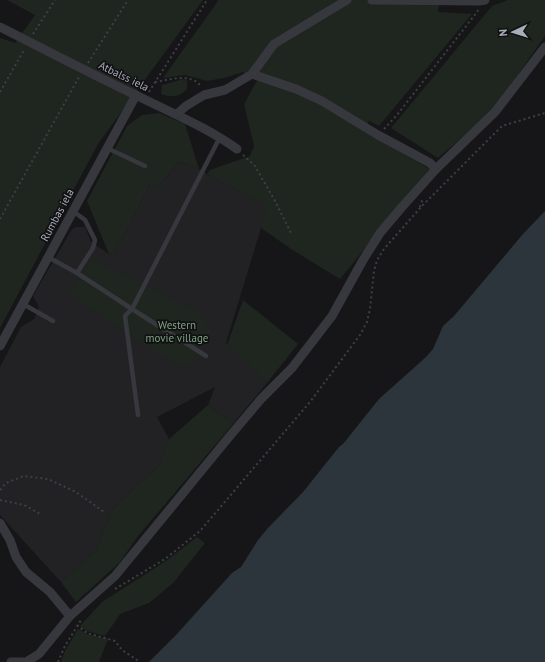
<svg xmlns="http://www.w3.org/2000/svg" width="545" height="662" font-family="'PT Sans',sans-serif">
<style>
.built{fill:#222225}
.green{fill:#1e261f}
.water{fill:#2c353c}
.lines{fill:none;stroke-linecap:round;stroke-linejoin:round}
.path{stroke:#3d3f44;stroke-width:2;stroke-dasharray:2 3;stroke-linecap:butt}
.service{stroke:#37383d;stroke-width:4.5}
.minor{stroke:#37383d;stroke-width:9}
.labels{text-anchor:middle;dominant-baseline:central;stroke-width:3.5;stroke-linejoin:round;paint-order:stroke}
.street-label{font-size:11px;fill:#a8adb8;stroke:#111113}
.park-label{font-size:11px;fill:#7fa381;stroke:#111113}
</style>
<rect width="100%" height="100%" fill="#161618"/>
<!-- built -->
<path class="built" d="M 179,161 L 199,169 L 207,174 L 217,179 L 267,206 L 261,228 L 226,343 L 267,383 L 233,424 L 208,405 L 215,387 L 157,417 L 169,439 L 159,465 L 112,510 L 95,552 L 61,582 L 0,515 L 0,367 L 21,327 L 34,319 L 39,307 L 33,296 L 72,229 L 76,227 L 85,227 L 91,242 L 109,254 L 115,252 L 151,182 L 159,186 Z"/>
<!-- green -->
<g class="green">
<path d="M 7,0 L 203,0 L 98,144 L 0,328 L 0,38 L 15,43 L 35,15 Z"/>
<path d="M 217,0 L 440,0 L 438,12 L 472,14 L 379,126 L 369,121 L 363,131 L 430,169 L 340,279 L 291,249 L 261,228 L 266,206 L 217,179 L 207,174 L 210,170 L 250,156 L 254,146 L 244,104 L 258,79 L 243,72 L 224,78 L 207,81 L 185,75 L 163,78 L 218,1 Z"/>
<path d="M 508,0 L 545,0 L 545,36 L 502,97 L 479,123 L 438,158 L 391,128 L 492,6 Z"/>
<path d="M 184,79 L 187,81 L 187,89 C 179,97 172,98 161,94 L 162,85 Z"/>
<path d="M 159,113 L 185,124 L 199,169 L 179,161 L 159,186 L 151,182 L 115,252 L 109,254 L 87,201 L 127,126 L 142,115 Z"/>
<path d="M 92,259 L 200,313 L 211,332 L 188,367 L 170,360 L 70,295 Z"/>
<path d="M 243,300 L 298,344 L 267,383 L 227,345 Z"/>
<path d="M 208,405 L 233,424 L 138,536 L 120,562 L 76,602 L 61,582 L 95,552 L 112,510 L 159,465 L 169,439 Z"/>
<path d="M 197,537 L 205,543 L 173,583 L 149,603 L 120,614 L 105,636 L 87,631 L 80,626 L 102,602 L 166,561 Z"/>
<path d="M 78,629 L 87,634 L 108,639 L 99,662 L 61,662 L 65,651 Z"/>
</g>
<!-- water -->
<path class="water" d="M 545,211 L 545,662 L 149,662 L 176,635 L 232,573 L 241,567 L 258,540 L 268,528 L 303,492 L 339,447 L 343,444 L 379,399 L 426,357 L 433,349 L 443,326 L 454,316 L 523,234 Z"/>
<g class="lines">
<!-- path -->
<g class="path">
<path d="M 33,34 L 55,0"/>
<path d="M 88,63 L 128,0"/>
<path d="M 155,82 C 168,80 193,72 201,87"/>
<path d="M 0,92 L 24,50"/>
<path d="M 149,92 L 207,0"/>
<path d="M 384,129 L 397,115 L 477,12 L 478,10"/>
<path d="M 243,155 L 255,166 L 275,201 L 292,235"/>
<path d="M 420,207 L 423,198"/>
<path d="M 0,219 L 79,77"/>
<path d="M 0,490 L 6,483 L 24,476 L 48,479 L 76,492 L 104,512"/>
<path d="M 0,500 L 24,505 L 42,515"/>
<path d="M 115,589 L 165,559 L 200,531 L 310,402 L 360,335 L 367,322 L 370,309 L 374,271 L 377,260 L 384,249 L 421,207 L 502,126 L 545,113"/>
<path d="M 77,625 L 87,633 L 115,641 L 122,650 L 140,662"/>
<path d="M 58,662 L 65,646 L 81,620"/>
</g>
<!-- service -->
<g class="service">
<path d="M 107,148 L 145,166"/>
<path d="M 73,211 L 85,220 L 95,240 L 93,248 L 77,273"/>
<path d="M 48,257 L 77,273 L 132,309 L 220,137"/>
<path d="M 23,304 L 53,321"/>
<path d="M 138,415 L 125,316 L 132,309 L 206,356"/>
</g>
<!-- minor -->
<g class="minor">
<path d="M 372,0 L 479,1 L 485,0"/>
<path d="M 0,27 C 48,51 95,76 144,99 C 176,115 208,128 237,149"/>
<path d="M 252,74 L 296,89 L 322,101 L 378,135 L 430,163 L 436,169"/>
<path d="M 177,114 L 186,106 L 204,95 L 225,90 L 252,74 L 274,44 L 347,0"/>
<path d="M 0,346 L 136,95"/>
<path d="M 0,523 L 10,540 L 16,557 L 26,572 L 50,592 L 70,616 L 39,654 L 26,662 L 11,662"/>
<path d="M 70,616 L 115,576 L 229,437 L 261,399 L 292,368 L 332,316 L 363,260 L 380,233 L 402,207 L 436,169 L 495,112 L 545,47"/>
</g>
</g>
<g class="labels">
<!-- street labels -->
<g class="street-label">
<text transform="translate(124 76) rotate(26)">Atbalss iela</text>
<text transform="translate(57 215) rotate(-62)">Rumbas iela</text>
</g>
<!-- park labels -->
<g class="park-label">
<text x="177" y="325">Western<tspan x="177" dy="13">movie village</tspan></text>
</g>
</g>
<!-- north arrow -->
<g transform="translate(513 32) rotate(266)" stroke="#111113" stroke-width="3" paint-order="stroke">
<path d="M0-3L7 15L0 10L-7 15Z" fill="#a8adb8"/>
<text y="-6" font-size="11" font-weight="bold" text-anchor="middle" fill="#a8adb8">N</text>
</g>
</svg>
